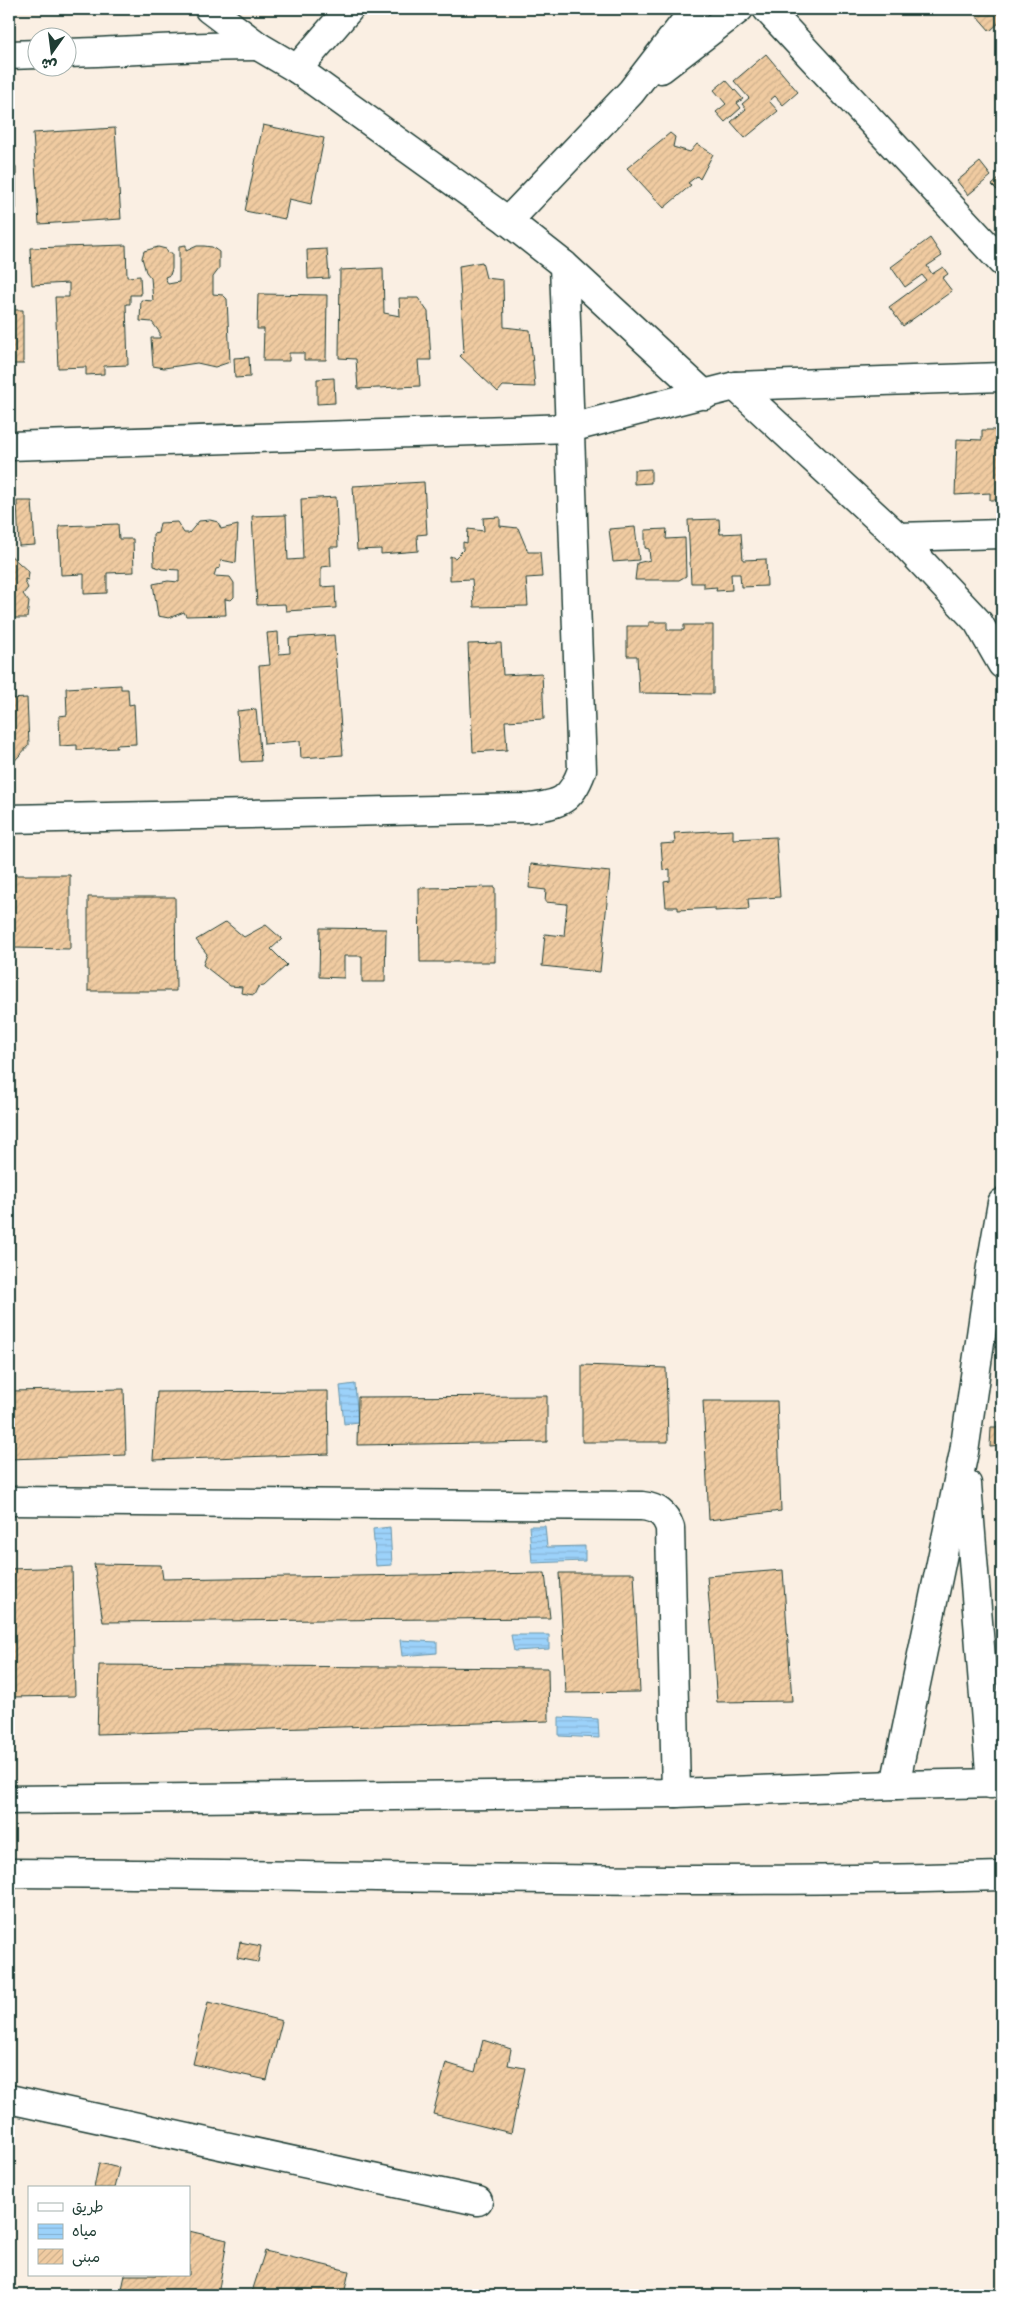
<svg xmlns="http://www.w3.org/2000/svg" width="1011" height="2304" font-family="Dekko,'Playpen Sans Arabic',sans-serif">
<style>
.water{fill:url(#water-rules);stroke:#6a96ab}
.building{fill:url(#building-hatch);stroke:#1f3d34}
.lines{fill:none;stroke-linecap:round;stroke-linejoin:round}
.minor-casing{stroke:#1f3d34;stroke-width:31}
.minor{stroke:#fff;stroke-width:28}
</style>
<defs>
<pattern id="water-rules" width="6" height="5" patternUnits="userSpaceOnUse" patternTransform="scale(1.25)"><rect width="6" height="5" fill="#9cd2fa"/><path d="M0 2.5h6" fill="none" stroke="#86b5d7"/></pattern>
<pattern id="building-hatch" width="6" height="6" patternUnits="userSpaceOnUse" patternTransform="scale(1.25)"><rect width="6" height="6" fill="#f0cba1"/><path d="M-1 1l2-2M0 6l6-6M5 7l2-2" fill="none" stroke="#cdaf8b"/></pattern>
</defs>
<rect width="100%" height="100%" fill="#faefe3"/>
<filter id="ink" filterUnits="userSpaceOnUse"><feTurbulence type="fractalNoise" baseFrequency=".02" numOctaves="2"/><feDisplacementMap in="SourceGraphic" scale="10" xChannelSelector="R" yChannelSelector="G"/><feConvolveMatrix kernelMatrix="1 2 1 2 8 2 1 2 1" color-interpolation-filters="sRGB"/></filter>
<g filter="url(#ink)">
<!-- water -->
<g class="water">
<path d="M 355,1384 L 358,1422 L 344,1424 L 340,1386 Z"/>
<path d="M 529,1526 L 545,1526 L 547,1547 L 585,1546 L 585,1561 L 532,1563 Z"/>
<path d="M 390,1527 L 392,1565 L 376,1566 L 373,1529 Z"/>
<path d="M 511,1635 L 549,1635 L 549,1649 L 514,1651 Z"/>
<path d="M 400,1640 L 437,1642 L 437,1653 L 402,1656 Z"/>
<path d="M 559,1717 L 598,1719 L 599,1738 L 559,1736 Z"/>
</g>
<!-- building -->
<g class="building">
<path d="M 982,9 L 1002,9 L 1002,20 L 990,31 L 976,15 Z"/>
<path d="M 766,54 L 798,92 L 783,105 L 775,96 L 769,101 L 778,111 L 745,138 L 731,122 L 746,109 L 742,104 L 749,98 L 734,81 Z"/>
<path d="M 726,80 L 743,99 L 737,103 L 741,108 L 725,122 L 716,112 L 726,104 L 714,90 Z"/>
<path d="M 263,125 L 324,138 L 311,204 L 289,199 L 285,219 L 245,211 Z"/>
<path d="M 115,128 L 121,219 L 39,224 L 33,133 Z"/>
<path d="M 9,130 L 10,154 L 16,168 L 16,209 L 10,210 L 9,221 Z"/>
<path d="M 670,133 L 675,137 L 673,147 L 690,152 L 697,144 L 713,154 L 700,179 L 697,176 L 688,183 L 691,185 L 664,208 L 627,168 Z"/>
<path d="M 980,162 L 991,176 L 968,195 L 957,181 Z"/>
<path d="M 1002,176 L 1002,195 L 992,185 Z"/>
<path d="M 930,238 L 942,256 L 927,266 L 932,274 L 943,267 L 948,274 L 942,278 L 952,291 L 903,326 L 889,307 L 926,280 L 922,275 L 905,287 L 891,267 Z"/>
<path d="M 126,245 L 127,277 L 140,276 L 141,295 L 130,295 L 130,304 L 126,304 L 128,365 L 104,366 L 104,374 L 86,375 L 86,367 L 58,368 L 55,297 L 69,297 L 69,283 L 32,285 L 30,248 Z"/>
<path d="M 186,245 L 186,251 L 197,246 L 204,246 L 212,247 L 219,252 L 219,269 L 213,277 L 213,294 L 223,295 L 227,299 L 230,362 L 215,367 L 197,363 L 164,368 L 153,366 L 151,338 L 160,338 L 160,333 L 152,322 L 140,321 L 141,300 L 153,301 L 151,278 L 146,272 L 142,258 L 144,251 L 158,247 L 166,249 L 168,253 L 172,253 L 172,269 L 170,275 L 165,277 L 168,284 L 179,282 L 179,246 Z"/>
<path d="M 327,249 L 329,278 L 308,279 L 307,250 Z"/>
<path d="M 482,262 L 486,278 L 503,280 L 504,327 L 530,330 L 535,387 L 503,386 L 498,392 L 460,356 L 464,352 L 459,266 Z"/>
<path d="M 383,268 L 384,313 L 400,316 L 399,298 L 418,298 L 428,312 L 431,360 L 418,360 L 420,386 L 358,389 L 356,359 L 339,358 L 340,270 Z"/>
<path d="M 258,294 L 327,295 L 326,360 L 304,360 L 304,353 L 289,353 L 289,361 L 263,361 L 264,329 L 257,329 Z"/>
<path d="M 9,310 L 23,310 L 23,364 L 9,364 L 9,369 Z"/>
<path d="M 249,357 L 250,377 L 235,378 L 234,358 Z"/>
<path d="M 334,378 L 335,403 L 317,404 L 317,379 Z"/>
<path d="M 982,430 L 1002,430 L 1002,500 L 990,500 L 990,493 L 955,495 L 957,439 L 982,440 Z"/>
<path d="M 651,469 L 651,483 L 634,484 L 634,470 Z"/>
<path d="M 424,482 L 427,534 L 417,535 L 418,551 L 381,554 L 381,549 L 357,550 L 353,486 Z"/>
<path d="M 336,497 L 338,547 L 330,547 L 331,566 L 321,567 L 321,587 L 335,586 L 336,608 L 286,611 L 285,604 L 257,605 L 252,516 L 286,515 L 288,560 L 303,559 L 301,499 Z"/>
<path d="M 17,501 L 32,501 L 35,545 L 19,546 Z"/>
<path d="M 500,517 L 500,526 L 518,528 L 528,552 L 540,552 L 542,577 L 526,578 L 528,606 L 474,607 L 472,579 L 450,580 L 450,556 L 455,558 L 463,550 L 463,542 L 467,543 L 468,529 L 484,531 L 483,518 Z"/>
<path d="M 719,519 L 720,534 L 741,533 L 743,560 L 766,559 L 767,586 L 741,587 L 740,574 L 731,574 L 732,590 L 716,591 L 717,587 L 704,588 L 704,583 L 691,583 L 688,520 Z"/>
<path d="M 210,520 L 218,522 L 221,529 L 238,525 L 236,563 L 221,560 L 220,568 L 216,569 L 214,576 L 230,577 L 234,583 L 234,597 L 231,600 L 225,599 L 226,615 L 186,616 L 184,612 L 169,618 L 158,616 L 153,584 L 168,581 L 179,582 L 179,570 L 162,569 L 154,566 L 153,534 L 158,533 L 160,523 L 177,522 L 184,533 L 189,533 L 199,521 Z"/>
<path d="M 118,524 L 119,539 L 133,539 L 134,572 L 107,573 L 107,593 L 84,594 L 84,574 L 61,575 L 59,526 Z"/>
<path d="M 635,527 L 639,560 L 613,562 L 609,529 Z"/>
<path d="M 667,529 L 666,539 L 685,538 L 686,576 L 679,580 L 635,580 L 637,563 L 650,560 L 649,549 L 645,548 L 645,530 Z"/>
<path d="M 9,554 L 29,572 L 28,580 L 25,579 L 25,582 L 28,588 L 23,594 L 29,602 L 27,618 L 9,618 Z"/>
<path d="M 649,622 L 667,622 L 667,630 L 684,630 L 684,625 L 713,625 L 713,694 L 639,693 L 637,656 L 627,656 L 627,626 L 649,626 Z"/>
<path d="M 278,632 L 279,654 L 290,653 L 289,638 L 334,635 L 343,755 L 301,758 L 300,741 L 264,744 L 259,666 L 270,665 L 267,633 Z"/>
<path d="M 501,643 L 503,675 L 542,673 L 544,719 L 505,721 L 507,750 L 473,752 L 468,644 Z"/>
<path d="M 121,685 L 121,689 L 128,689 L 129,705 L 134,704 L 136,744 L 116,745 L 117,748 L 77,750 L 77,745 L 60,746 L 59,716 L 67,715 L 66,688 Z"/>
<path d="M 27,698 L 29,745 L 9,767 L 9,699 Z"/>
<path d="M 256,709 L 261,761 L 241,762 L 237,711 Z"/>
<path d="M 733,830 L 733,839 L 776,837 L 780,897 L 748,899 L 749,909 L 715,911 L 715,908 L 678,910 L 678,907 L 666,907 L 664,882 L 670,881 L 670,869 L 663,870 L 661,844 L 675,843 L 674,833 Z"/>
<path d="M 531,864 L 610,872 L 600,972 L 542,966 L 545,934 L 564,936 L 567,904 L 545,902 L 546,890 L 529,888 Z"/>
<path d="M 9,875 L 70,875 L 70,949 L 13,948 L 13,940 L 9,940 Z"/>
<path d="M 495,887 L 495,962 L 420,962 L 419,888 Z"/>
<path d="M 88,897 L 175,897 L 176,991 L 88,991 Z"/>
<path d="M 226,922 L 244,937 L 266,925 L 282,939 L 271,949 L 287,965 L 264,986 L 258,987 L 254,995 L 241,993 L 242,987 L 230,986 L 203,965 L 207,954 L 196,940 Z"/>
<path d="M 320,928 L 386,929 L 385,982 L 362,982 L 362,956 L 344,956 L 344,978 L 319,977 Z"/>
<path d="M 582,1365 L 666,1368 L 668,1442 L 582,1442 Z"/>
<path d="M 124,1389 L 126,1455 L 9,1459 L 9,1391 Z"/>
<path d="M 328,1391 L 329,1454 L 153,1460 L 157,1392 Z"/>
<path d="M 547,1396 L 547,1442 L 357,1445 L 358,1397 Z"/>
<path d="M 703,1401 L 777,1401 L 781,1511 L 709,1520 Z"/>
<path d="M 991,1427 L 1002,1427 L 1002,1446 L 990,1447 Z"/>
<path d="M 94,1564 L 161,1565 L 163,1579 L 545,1573 L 550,1618 L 103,1622 Z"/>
<path d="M 72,1567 L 75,1696 L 9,1697 L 9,1569 Z"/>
<path d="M 783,1570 L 792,1701 L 717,1702 L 707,1576 Z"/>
<path d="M 559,1573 L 634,1573 L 640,1692 L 566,1693 Z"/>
<path d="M 99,1665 L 548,1668 L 549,1721 L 97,1734 Z"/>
<path d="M 240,1942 L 261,1946 L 258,1962 L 237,1958 Z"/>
<path d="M 208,2002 L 282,2021 L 267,2080 L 193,2064 Z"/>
<path d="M 483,2040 L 511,2049 L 508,2065 L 525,2068 L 511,2133 L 433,2114 L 446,2063 L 475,2072 Z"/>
<path d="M 99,2163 L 119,2168 L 114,2188 L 94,2188 Z"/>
<path d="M 189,2231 L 227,2240 L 218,2295 L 153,2295 L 122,2289 L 125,2275 L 189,2275 Z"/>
<path d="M 265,2251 L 349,2271 L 344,2295 L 251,2295 Z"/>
</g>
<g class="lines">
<!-- minor casing -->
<g class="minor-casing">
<g id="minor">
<path d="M 209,9 L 258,46 L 297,69 L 508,221 L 564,265 L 705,395"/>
<path d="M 767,9 L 1002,262"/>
<path d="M 68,53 C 131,51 194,46 258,46"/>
<path d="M 9,55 L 38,54"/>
<path d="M 297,69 L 349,9"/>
<path d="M 661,69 L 739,9"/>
<path d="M 508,221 L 631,92 L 695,9"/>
<path d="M 735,386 L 898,537 L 978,622 L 1002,664"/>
<path d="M 9,446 L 570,428 L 735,386 L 1002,377"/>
<path d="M 898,537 L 1002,534"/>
<path d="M 9,819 L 530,808 C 560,804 571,801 582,770 L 564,265"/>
<path d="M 967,1484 L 991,1784"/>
<path d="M 9,1501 L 642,1506 C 657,1508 665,1513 670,1528 L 676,1793"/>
<path d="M 895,1785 L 964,1452 L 991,1266 L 1002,1203"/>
<path d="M 9,1800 L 676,1793 L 895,1785 L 1002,1783"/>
<path d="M 9,1873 C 340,1874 671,1886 1002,1876"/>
<path d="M 9,2099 L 478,2201"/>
</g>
</g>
<!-- minor -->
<use href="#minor" class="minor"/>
</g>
</g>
<!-- margin -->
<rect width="1011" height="2304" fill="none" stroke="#fff" stroke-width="30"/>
<rect x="15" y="15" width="981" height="2274" fill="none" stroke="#1f3d34" stroke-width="2" filter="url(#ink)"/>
<!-- legend -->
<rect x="28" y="2186" width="162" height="90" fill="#ffffff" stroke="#a5b1ae"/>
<rect x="38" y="2203" width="25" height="8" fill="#ffffff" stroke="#a5b1ae"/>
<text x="72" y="2212" font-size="15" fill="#1f3d34">طريق</text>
<rect x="38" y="2224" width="25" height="15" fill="url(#water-rules)" stroke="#a5b1ae"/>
<text x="72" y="2236" font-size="15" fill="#1f3d34">مياه</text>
<rect x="38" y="2249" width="25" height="15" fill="url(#building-hatch)" stroke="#a5b1ae"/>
<text x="72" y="2262" font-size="15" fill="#1f3d34">مبنى</text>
<!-- north arrow -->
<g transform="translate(52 52) rotate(194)"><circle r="24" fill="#ffffff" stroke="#a5b1ae"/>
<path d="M0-4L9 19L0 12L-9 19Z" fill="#1f3d34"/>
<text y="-8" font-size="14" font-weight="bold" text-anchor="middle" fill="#1f3d34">ش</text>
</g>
</svg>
